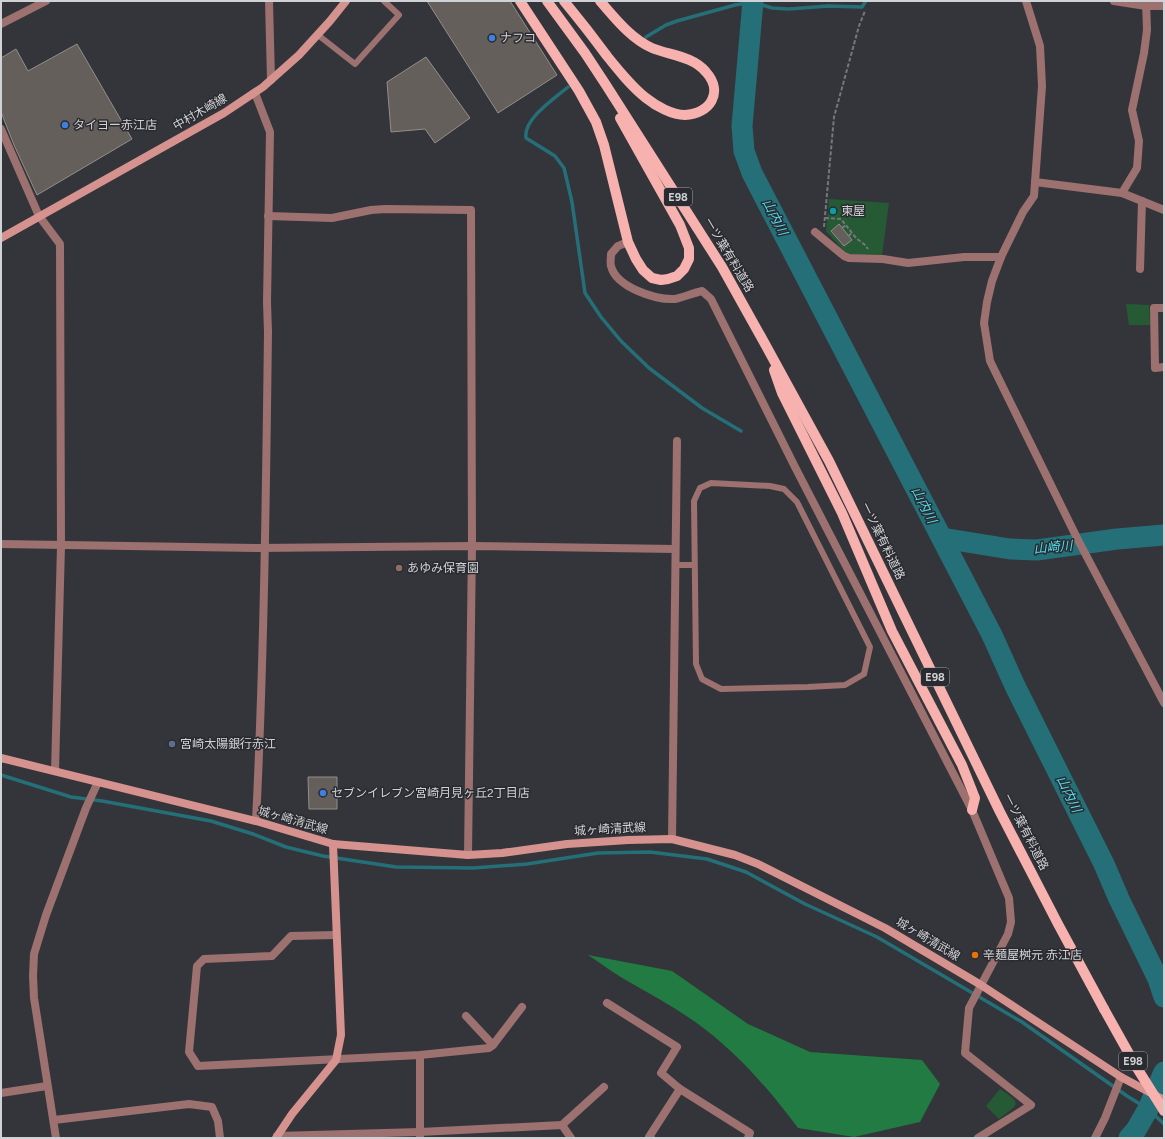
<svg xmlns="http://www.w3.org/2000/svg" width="1165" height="1139" font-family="Figtree,'Noto Sans JP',sans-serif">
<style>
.green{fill:#255a35}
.forest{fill:#227b42}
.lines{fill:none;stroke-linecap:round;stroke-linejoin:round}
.stream{stroke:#246f78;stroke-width:3.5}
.river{stroke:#246f78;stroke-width:21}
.building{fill:#645f5b;stroke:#938e8a}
.path{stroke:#76777b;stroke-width:2;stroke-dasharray:4 2;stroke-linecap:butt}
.lane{stroke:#9c716f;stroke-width:6}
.street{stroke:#9c716f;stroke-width:8}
.secondary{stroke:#d6928f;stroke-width:8}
.primary{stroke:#f7b1ae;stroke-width:10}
.primary-bridge{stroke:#f7b1ae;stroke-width:10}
.shop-dot{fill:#3f7fe0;stroke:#2a2b30;stroke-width:1.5}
.culture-dot{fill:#0f9aa8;stroke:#2a2b30;stroke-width:1.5}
.education-dot{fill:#8d6e63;stroke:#2a2b30;stroke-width:1.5}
.service-dot{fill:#5c6f8a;stroke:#2a2b30;stroke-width:1.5}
.food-dot{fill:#e8710a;stroke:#2a2b30;stroke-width:1.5}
.labels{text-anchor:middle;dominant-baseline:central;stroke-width:3;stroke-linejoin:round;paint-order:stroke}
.shield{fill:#2a2b30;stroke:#9fa0a4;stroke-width:1}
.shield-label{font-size:11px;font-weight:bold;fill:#d1d2d5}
.poi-label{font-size:12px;fill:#d1d2d5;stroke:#2a2b30;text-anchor:start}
.street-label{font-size:12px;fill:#d1d2d5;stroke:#2a2b30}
.water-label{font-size:13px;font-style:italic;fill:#50dfef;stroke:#2a2b30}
</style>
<rect width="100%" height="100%" fill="#34353a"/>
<!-- green -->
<g class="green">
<path d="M 829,199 L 889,203 L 882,255 L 848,254 L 843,250 L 826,231 Z"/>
<path d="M 1126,304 L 1149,305 L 1150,325 L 1129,325 Z"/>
<path d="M 1000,1089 C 1022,1104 1020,1103 999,1119 L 986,1106 Z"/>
</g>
<!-- forest -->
<path class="forest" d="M 588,955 L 672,971 L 748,1024 L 810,1052 L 922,1060 L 940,1084 L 920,1122 L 854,1137 L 798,1128 C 771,1092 742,1058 706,1030 C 683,1012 657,998 631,983 C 616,975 602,964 588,955 Z"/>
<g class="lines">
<!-- stream -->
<g class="stream">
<path d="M 646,37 L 666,25 L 677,21 L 735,5 L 753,2 L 772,8 L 789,9 L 828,6 L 862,7 L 866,1"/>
<path d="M 568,87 C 555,98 523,119 526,138 L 555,156 L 564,168 L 572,202 L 585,293 L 601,317 L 621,341 L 649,368 L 702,408 L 741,431"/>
<path d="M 1,775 L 71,797 L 102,801 L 211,821 L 253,834 L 286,847 L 323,856 L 396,867 L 473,868 L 527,864 L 598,853 L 650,852 L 707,859 L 746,872 L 805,904 L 877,937 L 1022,1022 L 1127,1096 L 1148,1109 L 1164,1124"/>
</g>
<!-- river -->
<g class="river">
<path d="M 753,1 L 742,126 L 744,151 L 752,173 L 992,635 L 1015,686 L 1104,864 L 1119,899 L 1158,979 L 1164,997"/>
<path d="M 942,538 L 1010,549 L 1037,550 L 1117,539 L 1164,535"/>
<path d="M 1129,1138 L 1136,1130 L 1148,1109 L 1164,1072"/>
</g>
</g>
<!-- building -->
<g class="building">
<path d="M 427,1 L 510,1 L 557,75 L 498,113 Z"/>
<path d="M 77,44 L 132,139 L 37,195 L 14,145 L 1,112 L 1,58 L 16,49 L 28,71 Z"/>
<path d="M 426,57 L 470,118 L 435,143 L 425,129 L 391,132 L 387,82 Z"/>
<path d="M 839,224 L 852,240 L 844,246 L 831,231 Z"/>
<path d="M 308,777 L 337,777 L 337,809 L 309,809 Z"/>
</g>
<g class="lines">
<!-- path -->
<g class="path">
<path d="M 825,218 L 841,219 L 856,238 L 865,245 L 868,249"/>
<path d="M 824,227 L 834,117 L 859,26 L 865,11"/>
<path d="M 842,228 L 846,225"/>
<path d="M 848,236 L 852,233"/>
</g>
<!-- lane -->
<g class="lane">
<path d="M 318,35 L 355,64 L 399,15 L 384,1"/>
<path d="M 711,483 L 770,486 L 784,489 L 797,502 L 870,647 L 864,674 L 845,685 L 808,687 L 721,689 L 702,679 L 696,664 L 694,501 L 700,488 Z"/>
<path d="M 675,565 L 694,565"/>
</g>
<!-- street -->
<g class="street">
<path d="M 269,1 L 271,80"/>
<path d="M 1026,1 L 1040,46 L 1042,86 L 1034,196 L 1023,212 L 1001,257 L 992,281 L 987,302 L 984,323 L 990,361 L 1078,540 L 1164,703"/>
<path d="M 1114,1 L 1146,6 L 1164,6"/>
<path d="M 1,24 L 46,1"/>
<path d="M 255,93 L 270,132 L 267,302 L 268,332 C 266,495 264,658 256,821"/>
<path d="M 1,129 L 39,216 L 60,244 L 61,546 L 55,771"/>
<path d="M 1035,182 L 1122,193 L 1164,210"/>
<path d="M 1122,193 L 1137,168 L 1139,141 L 1132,110 L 1144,53 L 1147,30 L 1146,1"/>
<path d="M 268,216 L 332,218 L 371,210 L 385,209 L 471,210 L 472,546 L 468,855"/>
<path d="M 815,232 L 844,256 L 849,258 L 883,259 L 908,263 L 964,257 L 1001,257"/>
<path d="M 628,242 L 618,246 L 611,254 C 611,258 610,263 611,266 C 616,287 655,300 675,299 C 682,298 693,293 702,291 L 711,299 L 795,467 L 972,810 L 1009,898 L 1011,922 L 1008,934 L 969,1008 L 965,1053 L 1031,1105 L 978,1138"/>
<path d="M 1140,269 L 1142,201"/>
<path d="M 1164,308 L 1154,308 L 1155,368 L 1164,367"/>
<path d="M 1,544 L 257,548 L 472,546 L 675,549"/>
<path d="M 672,839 L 677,441"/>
<path d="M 336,935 L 291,936 L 272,956 L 204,959 L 197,966 L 189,1052 L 198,1066 L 420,1055 L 489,1048 L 493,1045 L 466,1016"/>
<path d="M 607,1003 L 677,1047 L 661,1073 L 680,1089 L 750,1133 L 748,1138"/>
<path d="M 493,1045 L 522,1007"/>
<path d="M 420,1055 L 420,1138"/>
<path d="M 1,1093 L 47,1086"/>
<path d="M 54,1120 L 189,1104 L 212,1107 L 218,1121 L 220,1138"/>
<path d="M 562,1125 L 604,1087"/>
<path d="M 277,1136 L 420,1132 L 562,1125 L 571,1138"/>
<path d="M 56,1138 L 34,998 L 33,976 L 34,954 L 46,915 L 86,808 L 98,782"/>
<path d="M 651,1138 L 649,1137 L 680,1089"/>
<path d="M 1095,1138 L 1105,1118 L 1121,1077"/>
</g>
<!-- secondary -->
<g class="secondary">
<path d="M 1,238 L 224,113 L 263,87 L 299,55 L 330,21 L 346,1"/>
<path d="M 1,758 L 256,821 L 333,844 L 468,855 L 502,853 L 567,844 L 628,840 L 672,839 L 735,855 L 758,864 L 885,928 L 981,985 L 1121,1077 L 1164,1100"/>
<path d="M 276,1138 L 292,1114 L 336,1060 L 341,1035 L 333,844"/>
</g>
<!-- primary -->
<g class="primary">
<path d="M 520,1 L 579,91 L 596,122 L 604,145 L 628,242 L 636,259 L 643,270 L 652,278 L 661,280 L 668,279 L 677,276 L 684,269 L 689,259 L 689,248 L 680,225 L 620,118"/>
<path d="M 547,1 L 585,53 L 606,85 L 722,267 L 765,344 L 829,461 L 1000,812 L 1058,924 L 1104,1009"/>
<path d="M 564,1 C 579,19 593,37 607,56 C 619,71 631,86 646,98 C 656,106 672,115 685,115 C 710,114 724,92 706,72 C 693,56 669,55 652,48 C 631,39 615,18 600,1"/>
<path d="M 774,370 L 782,393 L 842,513 L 892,631 L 962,765 L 975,798 L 972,810"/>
</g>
<!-- primary-bridge -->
<path class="primary-bridge" d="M 1104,1009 L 1137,1068 L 1164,1111"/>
</g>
<!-- markers -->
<g class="shop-dot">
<circle cx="492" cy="38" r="4"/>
<circle cx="65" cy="125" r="4"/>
<circle cx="323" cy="793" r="4"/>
</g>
<circle class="culture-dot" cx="833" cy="211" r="4"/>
<circle class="education-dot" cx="399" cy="568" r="4"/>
<circle class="service-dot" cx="172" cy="744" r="4"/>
<circle class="food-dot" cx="975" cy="955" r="4"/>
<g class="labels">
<!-- shield labels -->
<g class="shield">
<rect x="664" y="188" width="28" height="18" rx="3"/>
<rect x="921" y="668" width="28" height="18" rx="3"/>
<rect x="1119" y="1052" width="28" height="18" rx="3"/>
</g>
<g class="shield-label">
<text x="678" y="197">E98</text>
<text x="935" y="677">E98</text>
<text x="1133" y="1061">E98</text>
</g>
<!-- poi labels -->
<g class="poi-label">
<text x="500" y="38">ナフコ</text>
<text x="73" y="125">タイヨー赤江店</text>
<text x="841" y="211">東屋</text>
<text x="407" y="568">あゆみ保育園</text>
<text x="180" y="744">宮崎太陽銀行赤江</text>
<text x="331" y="793">セブンイレブン宮崎月見ヶ丘2丁目店</text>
<text x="983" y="955">辛麺屋桝元 赤江店</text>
</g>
<!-- street labels -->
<g class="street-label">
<text transform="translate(200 112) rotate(-30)">中村木崎線</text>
<text transform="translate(729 255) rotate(59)">一ツ葉有料道路</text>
<text transform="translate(883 541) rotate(64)">一ツ葉有料道路</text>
<text transform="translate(293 820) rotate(16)">城ヶ崎清武線</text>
<text transform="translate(610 829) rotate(-3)">城ヶ崎清武線</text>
<text transform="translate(1026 832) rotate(63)">一ツ葉有料道路</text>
<text transform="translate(928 939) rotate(31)">城ヶ崎清武線</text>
</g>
<!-- water labels -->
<g class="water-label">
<text transform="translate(775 217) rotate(63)">山内川</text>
<text transform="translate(924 505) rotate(63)">山内川</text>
<text transform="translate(1053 547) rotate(-5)">山崎川</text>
<text transform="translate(1069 794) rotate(64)">山内川</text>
</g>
</g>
<!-- border -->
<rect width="1165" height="1139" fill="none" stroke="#d1d2d5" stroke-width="4"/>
</svg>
